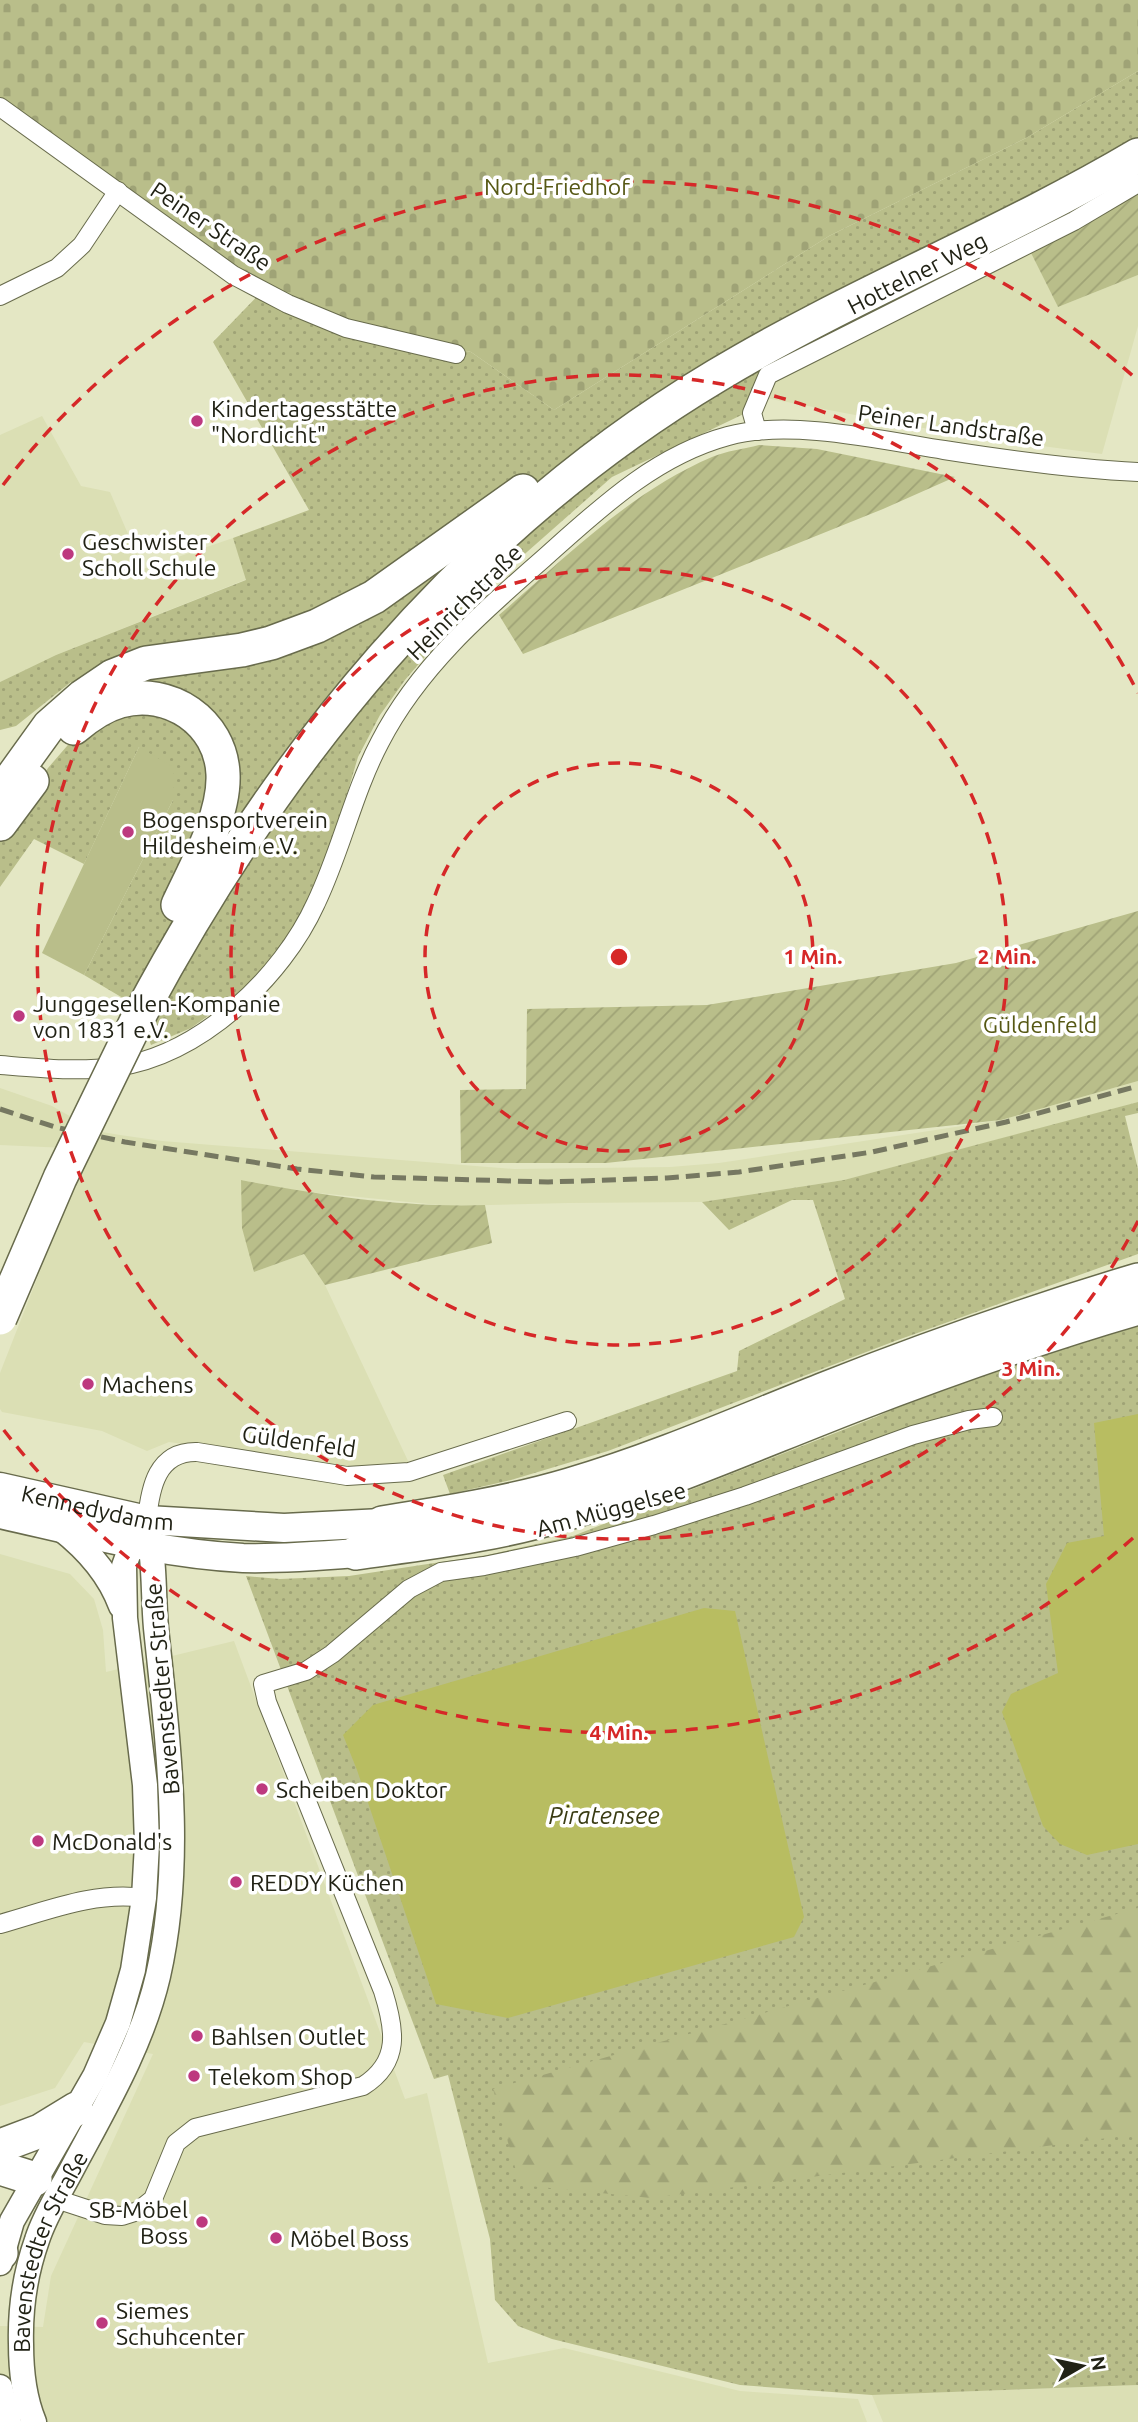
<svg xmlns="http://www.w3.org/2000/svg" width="1138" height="2422" font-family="Ubuntu,sans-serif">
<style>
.built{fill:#dbdfb4}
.grass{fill:url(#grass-dots)}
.forest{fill:url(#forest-firs)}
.cemetery{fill:url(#cemetery-stones)}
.garden{fill:url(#garden-furrows)}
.pitch{fill:#b9be8a}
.water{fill:#b8bd61}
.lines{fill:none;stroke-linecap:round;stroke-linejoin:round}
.street-casing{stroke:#686b4c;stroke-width:20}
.secondary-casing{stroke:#686b4c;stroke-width:27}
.primary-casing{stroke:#686b4c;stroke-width:31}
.highway-casing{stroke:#686b4c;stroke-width:36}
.street{stroke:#fff;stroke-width:18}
.secondary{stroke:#fff;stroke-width:24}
.primary{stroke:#fff;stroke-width:28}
.highway{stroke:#fff;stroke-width:33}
.rail{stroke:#767861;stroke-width:5;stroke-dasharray:14 7;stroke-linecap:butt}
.highway-bridge-casing{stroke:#686b4c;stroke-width:36;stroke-linecap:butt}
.highway-bridge{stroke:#fff;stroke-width:33}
.ring{fill:none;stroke:#d62828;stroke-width:3.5;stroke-dasharray:12 9}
.poi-dot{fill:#bd397f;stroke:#fff;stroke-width:2.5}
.labels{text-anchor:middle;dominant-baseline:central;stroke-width:7;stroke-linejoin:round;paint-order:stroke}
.park-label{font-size:23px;fill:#565814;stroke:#fff}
.street-label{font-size:23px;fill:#212215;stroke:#fff}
.poi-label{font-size:23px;fill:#212215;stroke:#fff;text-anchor:start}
.water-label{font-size:24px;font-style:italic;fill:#3a3c14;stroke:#fff}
.centre{fill:#d62828;stroke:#fff;stroke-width:3.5}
.ring-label{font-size:21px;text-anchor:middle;font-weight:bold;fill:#d62828;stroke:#fff;stroke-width:7;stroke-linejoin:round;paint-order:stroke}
</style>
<defs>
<pattern id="grass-dots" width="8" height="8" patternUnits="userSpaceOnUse" patternTransform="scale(1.75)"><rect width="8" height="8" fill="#b9be8a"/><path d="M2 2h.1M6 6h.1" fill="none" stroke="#9fa376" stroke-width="1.8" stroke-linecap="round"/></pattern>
<pattern id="forest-firs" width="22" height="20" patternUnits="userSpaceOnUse" patternTransform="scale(1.75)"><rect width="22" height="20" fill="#b9be8a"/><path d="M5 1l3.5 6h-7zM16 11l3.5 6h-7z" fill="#9fa376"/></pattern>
<pattern id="cemetery-stones" width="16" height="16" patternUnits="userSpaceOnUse" patternTransform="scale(1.75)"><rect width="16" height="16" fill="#b9be8a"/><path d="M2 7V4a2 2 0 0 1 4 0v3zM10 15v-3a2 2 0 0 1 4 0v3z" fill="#9fa376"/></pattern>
<pattern id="garden-furrows" width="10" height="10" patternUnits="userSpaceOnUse" patternTransform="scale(1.75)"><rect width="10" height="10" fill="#b9be8a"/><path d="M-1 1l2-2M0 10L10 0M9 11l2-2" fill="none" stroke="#9fa376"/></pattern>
</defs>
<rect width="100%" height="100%" fill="#e4e7c4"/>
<!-- built -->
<g class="built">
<path d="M 1030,251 L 1058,307 L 1138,275 L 1138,326 L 1102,454 L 960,435 L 766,398 L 772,382 Z"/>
<path d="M 42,416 L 81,486 L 110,492 L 143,569 L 233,538 L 247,579 L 56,655 L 0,682 L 0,435 Z"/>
<path d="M 1138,1081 L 1138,1102 L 1076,1119 L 844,1180 L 702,1202 L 568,1203 L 449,1206 L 298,1191 L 241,1180 L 254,1272 L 304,1254 L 325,1285 L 409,1463 L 354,1468 L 169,1442 L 147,1451 L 102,1431 L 2,1412 L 0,1409 L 0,1373 L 88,1149 L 0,1145 L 0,1088 L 52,1106 L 96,1131 L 120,1135 L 162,1141 L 514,1169 L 670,1167 L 719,1163 L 1001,1120 Z"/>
<path d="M 0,1554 L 70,1574 L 94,1599 L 103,1630 L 106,1672 L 234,1641 L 405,2099 L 427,2093 L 488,2363 L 564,2348 L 740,2391 L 858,2399 L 867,2422 L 0,2422 L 0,2326 L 43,2327 L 51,2276 L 153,2054 L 84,2042 L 55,2088 L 0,2106 Z"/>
<path d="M 1138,2385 L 1138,2422 L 883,2422 L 872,2395 Z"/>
</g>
<!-- grass -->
<g class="grass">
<path d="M 1138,71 L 1138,176 L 1072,217 L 764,372 L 750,411 L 612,477 L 476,597 L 405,680 L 380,715 L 358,757 L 325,868 L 308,907 L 282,944 L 259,973 L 233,998 L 191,1028 L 151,1045 L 138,1007 L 84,975 L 173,800 L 139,747 L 84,864 L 34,839 L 0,887 L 0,838 L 48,768 L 80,731 L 82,697 L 71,682 L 16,726 L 0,730 L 0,682 L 56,655 L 246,580 L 233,538 L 309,510 L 213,342 L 266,287 L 348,325 L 471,352 L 554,410 L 829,236 L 1026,138 Z"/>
<path d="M 1138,1102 L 1138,1113 L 1125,1116 L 1138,1169 L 1138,1254 L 895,1341 L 608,1451 L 511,1480 L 450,1494 L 443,1475 L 737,1371 L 739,1351 L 845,1299 L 813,1200 L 792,1200 L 729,1230 L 702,1202 L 844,1180 Z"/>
<path d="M 1138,1319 L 1138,2385 L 872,2395 L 740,2385 L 552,2339 L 518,2326 L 495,2300 L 490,2239 L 448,2075 L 434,2079 L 246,1576 L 280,1579 L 349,1576 L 487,1555 L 573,1536 L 876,1417 L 983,1367 Z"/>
</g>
<!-- forest -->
<path class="forest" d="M 1138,1908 L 1138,2134 L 651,2198 L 520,2185 L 493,2089 Z"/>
<!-- cemetery -->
<path class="cemetery" d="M 0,0 L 1138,0 L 1138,71 L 1026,138 L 829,236 L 554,410 L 471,352 L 348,325 L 234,272 L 0,106 Z"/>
<!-- garden -->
<g class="garden">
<path d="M 1138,193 L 1138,275 L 1058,307 L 1030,251 L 1077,230 Z"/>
<path d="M 759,445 L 817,449 L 955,477 L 883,509 L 523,654 L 499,615 C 565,558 630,492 712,457 C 726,451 744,449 759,445 Z"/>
<path d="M 1138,911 L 1138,1081 L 1001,1120 L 606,1163 L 461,1163 L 460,1090 L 526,1089 L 527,1009 L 707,1005 L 956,963 Z"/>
<path d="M 241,1180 C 318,1195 406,1208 485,1205 L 492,1243 L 325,1285 L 304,1254 L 254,1272 L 242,1228 Z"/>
</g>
<!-- pitch -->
<path class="pitch" d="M 139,747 L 173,767 L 173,800 L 84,975 L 42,953 Z"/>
<!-- water -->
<g class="water">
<path d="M 1138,1414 L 1138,1844 L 1087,1855 L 1060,1844 L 1043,1826 L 1002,1712 L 1011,1694 L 1058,1673 L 1046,1584 L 1067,1543 L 1104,1536 L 1094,1423 Z"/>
<path d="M 704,1608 L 735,1611 L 804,1917 L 794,1937 L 508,2018 L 436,2004 L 357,1770 L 343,1735 L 373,1705 Z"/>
</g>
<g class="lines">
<!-- street casing -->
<g class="street-casing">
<g id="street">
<path d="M 0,107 L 233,275 L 288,304 L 346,328 L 456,354"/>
<path d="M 0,296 L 57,268 L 82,245 L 118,191"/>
<path d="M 757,431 L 752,413 L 768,375 L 1074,221 L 1138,183"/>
<path d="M 0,1065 C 38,1068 77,1072 116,1067 C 200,1055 282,978 316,903 C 341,851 353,793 380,742 C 418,668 481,613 543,559 C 599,509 654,456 728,436 C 789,419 881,440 944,450 C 1008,460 1073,469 1138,472"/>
<path d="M 147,1520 C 150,1488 157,1451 197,1452 L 347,1476 L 409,1472 L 567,1421"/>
<path d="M 0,1924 C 47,1911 94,1891 144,1898"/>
<path d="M 56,2199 L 105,2215 L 122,2216 L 138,2211 L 153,2199 L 176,2143 L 195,2128 L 363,2086 C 401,2062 395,2029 383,1991 L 267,1702 L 263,1684 L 306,1671 L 332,1654 L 409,1589 L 441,1572 L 484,1566 L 575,1547 L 654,1525 L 745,1496 L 913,1435 L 969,1420 L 993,1417"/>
</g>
</g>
<!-- secondary casing -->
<g class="secondary-casing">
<g id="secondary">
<path d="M 60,1528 C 87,1549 109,1573 121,1606"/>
<path d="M 0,2263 L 12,2221 L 95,2076 L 118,2023 L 133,1970 L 144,1898 L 147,1844 L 145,1785 L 125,1618 L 124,1566 L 132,1544 L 142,1527"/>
<path d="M 0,2387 L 9,2422"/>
<path id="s1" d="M 34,2422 C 24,2398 21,2369 21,2344 C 20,2308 25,2274 37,2240 C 45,2215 60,2192 72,2169 C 105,2107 142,2045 158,1976 C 184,1861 168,1744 156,1628 C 153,1595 155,1560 148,1528"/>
</g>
</g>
<!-- primary casing -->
<g class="primary-casing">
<g id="primary">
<path id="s2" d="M 0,1487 L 147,1520 L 284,1528 L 382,1523"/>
<path d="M 0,1514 C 80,1532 161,1554 243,1558 C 281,1559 319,1556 356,1553"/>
</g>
</g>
<!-- highway casing -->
<g class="highway-casing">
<g id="highway">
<path d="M 74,728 C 88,716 102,706 120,701 C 169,687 221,722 223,774 C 225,816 195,868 178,905"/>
<path d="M 0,794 L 49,726 L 82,697 L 113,676 L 146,663 L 242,650 L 271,643 L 317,626 L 374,597 L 523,491"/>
<path d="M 0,824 L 32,781"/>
<path d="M 137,1020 C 274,761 462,528 716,376 C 852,294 1001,236 1138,155"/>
<path d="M 382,1523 C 445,1513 508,1503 569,1485 C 655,1460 739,1423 822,1390 C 926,1349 1031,1312 1138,1280"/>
<path d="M 356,1553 C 426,1543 497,1535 565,1514 C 663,1484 757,1443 852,1406 C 946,1370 1041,1336 1138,1308"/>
<path d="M 0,2146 L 40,2131 L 76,2109"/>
<path d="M 0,2168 L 35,2179"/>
<path d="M 0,2247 L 1,2253"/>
</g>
</g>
<!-- street -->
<use href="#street" class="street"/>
<!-- secondary -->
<use href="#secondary" class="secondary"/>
<!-- primary -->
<use href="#primary" class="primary"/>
<!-- highway -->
<use href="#highway" class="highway"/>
<!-- rail -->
<path class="rail" d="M 0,1109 L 55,1127 L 125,1142 L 297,1169 L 374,1177 L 548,1182 L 667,1178 L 739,1172 L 872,1152 L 1006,1122 L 1138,1086"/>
<!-- highway-bridge casing -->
<g class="highway-bridge-casing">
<path id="highway-bridge" d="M 0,1318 L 60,1178 L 137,1020"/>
</g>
<!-- highway-bridge -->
<use href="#highway-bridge" class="highway-bridge"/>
</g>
<!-- distance rings -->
<g class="ring">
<circle cx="619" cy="957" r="194"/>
<circle cx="619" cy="957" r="388"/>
<path d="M1138 1221A582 582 0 1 1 1138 693"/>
<path d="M1133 1538A776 776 0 0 1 3 1429M3 485A776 776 0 0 1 1133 376"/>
</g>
<!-- markers -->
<g class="poi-dot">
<circle cx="197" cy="421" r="7"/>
<circle cx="68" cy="554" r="7"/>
<circle cx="128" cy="832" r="7"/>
<circle cx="19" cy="1016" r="7"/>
<circle cx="88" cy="1384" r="7"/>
<circle cx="262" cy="1789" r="7"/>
<circle cx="38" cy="1841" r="7"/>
<circle cx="236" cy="1882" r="7"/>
<circle cx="197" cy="2036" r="7"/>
<circle cx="194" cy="2076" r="7"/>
<circle cx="202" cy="2222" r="7"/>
<circle cx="276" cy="2238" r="7"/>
<circle cx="102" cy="2323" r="7"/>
</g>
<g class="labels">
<!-- park labels -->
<g class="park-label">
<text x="557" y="186">Nord-Friedhof</text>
<text x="1040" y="1024">Güldenfeld</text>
</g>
<!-- street labels -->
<g class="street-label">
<text transform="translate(211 226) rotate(34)">Peiner Straße</text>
<text transform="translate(917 273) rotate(-27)">Hottelner Weg</text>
<text transform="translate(951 425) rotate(8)">Peiner Landstraße</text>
<text transform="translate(464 602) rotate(-45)">Heinrichstraße</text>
<text transform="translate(299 1441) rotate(8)">Güldenfeld</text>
<text stroke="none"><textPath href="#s2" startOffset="100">Kennedydamm</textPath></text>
<text transform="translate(611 1509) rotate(-15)">Am Müggelsee</text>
<text transform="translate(162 1689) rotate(-95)">Bavenstedter Straße</text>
<text stroke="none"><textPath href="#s1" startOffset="177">Bavenstedter Straße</textPath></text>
</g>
<!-- poi labels -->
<g class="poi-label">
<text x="211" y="408">Kindertagesstätte<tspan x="211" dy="26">"Nordlicht"</tspan></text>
<text x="82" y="541">Geschwister<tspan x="82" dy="26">Scholl Schule</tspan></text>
<text x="142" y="819">Bogensportverein<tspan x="142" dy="26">Hildesheim e.V.</tspan></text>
<text x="33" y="1003">Junggesellen-Kompanie<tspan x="33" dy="26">von 1831 e.V.</tspan></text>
<text x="102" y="1384">Machens</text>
<text x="276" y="1789">Scheiben Doktor</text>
<text x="52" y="1841">McDonald's</text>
<text x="250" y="1882">REDDY Küchen</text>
<text x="211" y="2036">Bahlsen Outlet</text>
<text x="208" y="2076">Telekom Shop</text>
<text x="188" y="2209" text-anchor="end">SB-Möbel<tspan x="188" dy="26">Boss</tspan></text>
<text x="290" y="2238">Möbel Boss</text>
<text x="116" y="2310">Siemes<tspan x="116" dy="26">Schuhcenter</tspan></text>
</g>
<!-- water labels -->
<g class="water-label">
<text x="604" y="1815">Piratensee</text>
</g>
</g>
<circle cx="619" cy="957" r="10" class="centre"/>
<g class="ring-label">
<text x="813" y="964">1 Min.</text>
<text x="1007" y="964">2 Min.</text>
<text x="1031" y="1376">3 Min.</text>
<text x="619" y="1740">4 Min.</text>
</g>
<!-- north arrow -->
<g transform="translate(1082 2366) rotate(81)" stroke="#ffffff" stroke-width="5" paint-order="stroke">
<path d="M0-5L12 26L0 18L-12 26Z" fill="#212215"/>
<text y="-10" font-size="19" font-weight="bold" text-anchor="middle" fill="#212215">N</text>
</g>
</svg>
